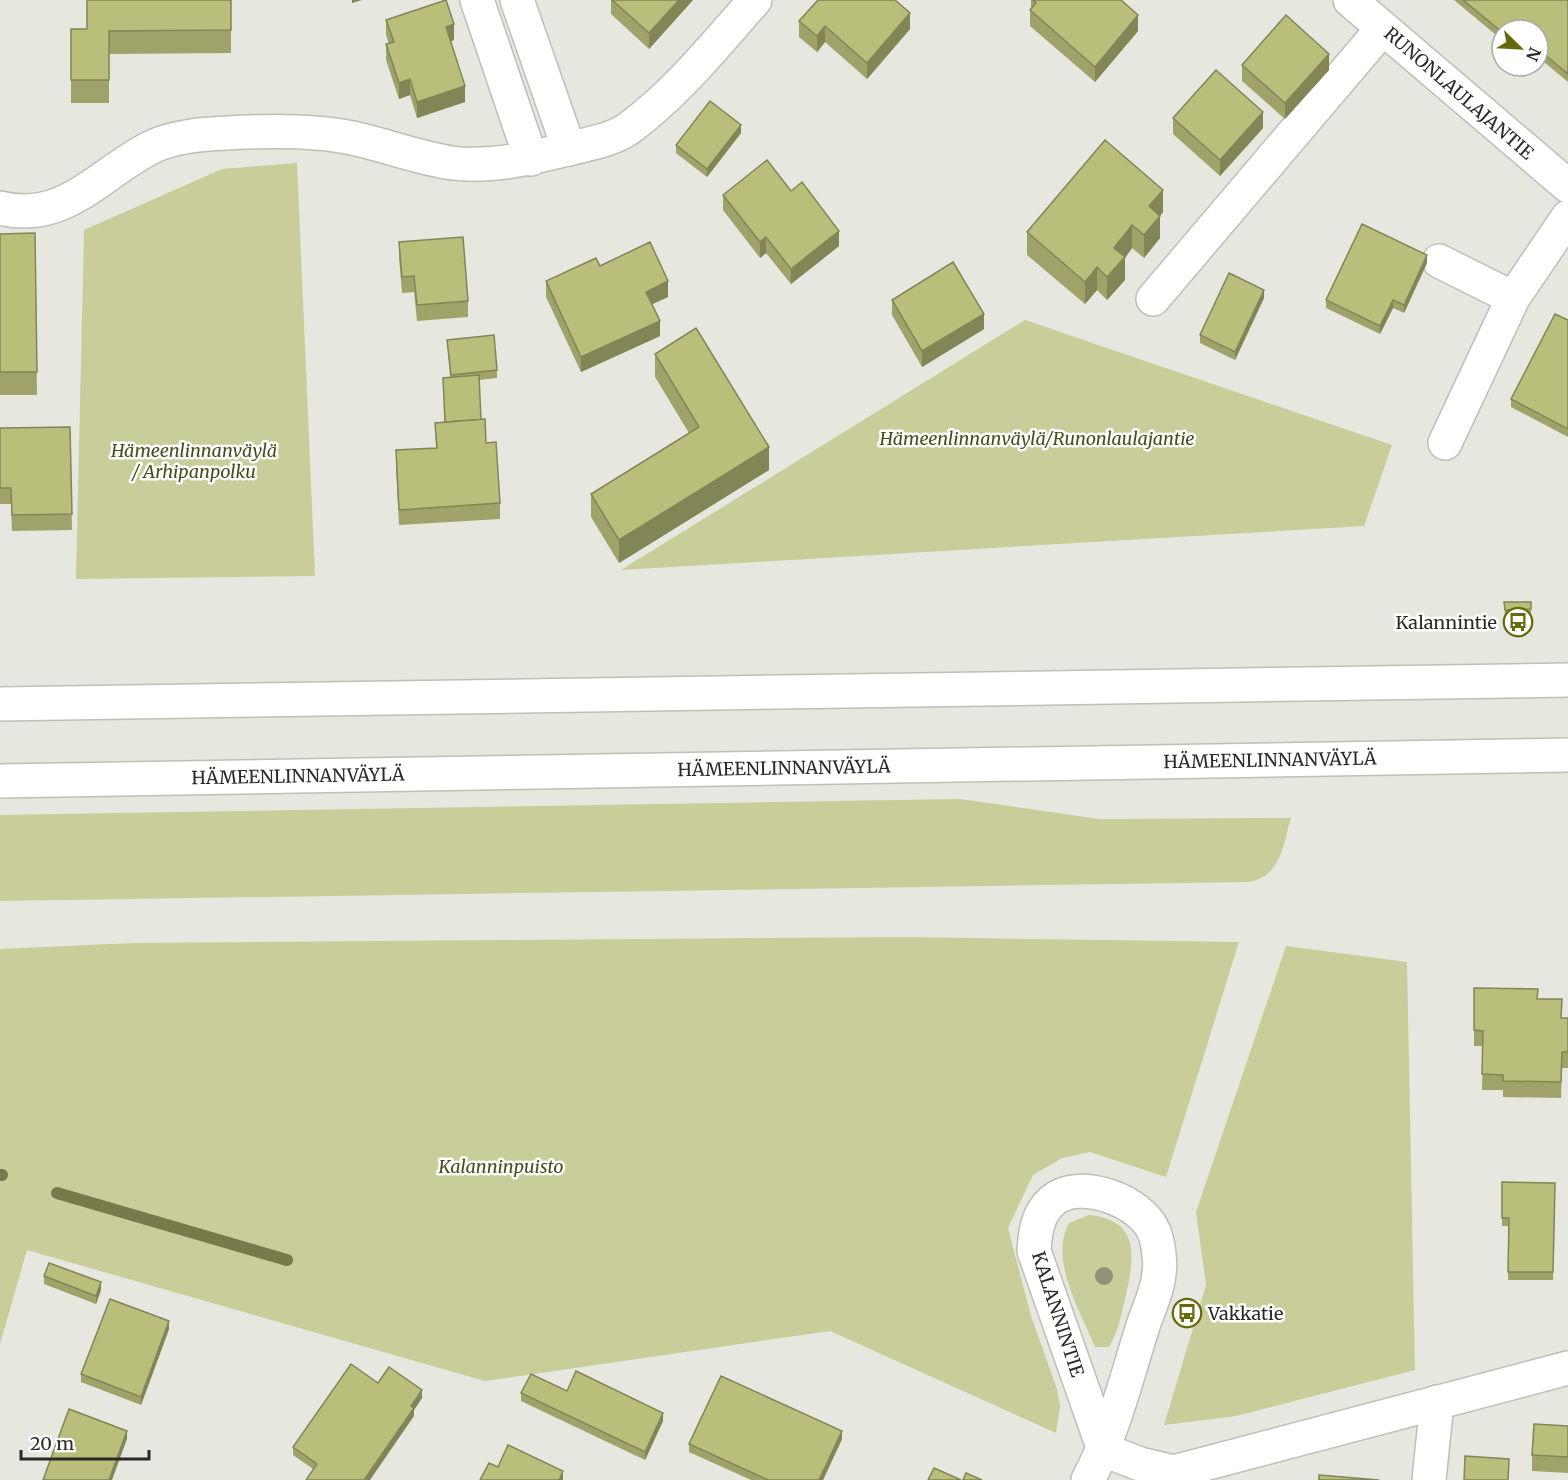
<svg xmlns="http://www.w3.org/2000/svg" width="1568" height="1480" font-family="Merriweather,serif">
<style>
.green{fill:#c8cd99}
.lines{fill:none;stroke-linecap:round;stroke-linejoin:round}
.stream{stroke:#777a4b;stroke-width:12}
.minor-casing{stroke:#bebfb7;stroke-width:36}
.highway-casing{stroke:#bebfb7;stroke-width:36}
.minor{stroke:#fff;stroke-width:33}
.highway{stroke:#fff;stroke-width:33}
.tree{fill:#909273}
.wall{fill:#9fa36a}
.shaded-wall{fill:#828556}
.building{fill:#b9be7b;stroke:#828556;stroke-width:1.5}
.labels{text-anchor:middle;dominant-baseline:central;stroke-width:5;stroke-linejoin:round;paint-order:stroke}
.street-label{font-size:18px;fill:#292926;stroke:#fff}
.park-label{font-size:18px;font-style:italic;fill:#4a4c1b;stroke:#fff}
.poi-label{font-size:18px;fill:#292926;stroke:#fff;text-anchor:end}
</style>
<rect width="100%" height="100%" fill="#e6e7df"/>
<!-- green -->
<g class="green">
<path d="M 297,163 L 315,576 L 76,579 L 84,230 L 222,169 Z"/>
<path d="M 1025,320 L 1392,445 L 1364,526 L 621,570 Z"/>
<path d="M 960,799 L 1099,819 L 1291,818 C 1283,845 1281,875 1250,882 L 0,901 L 0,815 Z"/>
<path d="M 906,937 L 1239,942 L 1166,1177 L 1090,1152 L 1062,1158 L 1033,1175 L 1008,1228 L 1031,1316 L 1057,1389 L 1060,1406 L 1056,1433 L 830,1331 L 485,1381 L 27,1250 L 0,1344 L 0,949 L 134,943 Z"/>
<path d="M 1286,946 L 1407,962 L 1415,1370 L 1236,1416 L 1164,1425 L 1206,1285 L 1196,1212 Z"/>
<path d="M 1089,1215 C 1142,1220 1134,1260 1125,1299 C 1121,1316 1118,1332 1109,1347 L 1095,1347 C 1080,1310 1049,1261 1069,1223 Z"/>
</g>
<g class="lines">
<!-- stream -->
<g class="stream">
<path d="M 0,1175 L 2,1175"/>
<path d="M 57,1193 L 287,1260"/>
</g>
<!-- minor casing -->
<g class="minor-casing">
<g id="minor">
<path d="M 477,0 L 531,159"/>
<path d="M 517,0 L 569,149"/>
<path d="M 1350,0 L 1568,186"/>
<path d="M 0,208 C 64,224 99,174 150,148 C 163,141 183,137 198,135 C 231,132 282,130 315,133 C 362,135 406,156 452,163 C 491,168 531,158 568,149 C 588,144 612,140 628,129 C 677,93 715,45 755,0"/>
<path d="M 1439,261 L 1513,298"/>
<path d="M 1153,299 L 1383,28"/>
<path d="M 1445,443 L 1513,298 L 1568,217"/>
<path d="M 1104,1450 L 1140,1464 L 1174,1472 L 1568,1368"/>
<path d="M 1088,1480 C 1113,1433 1126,1380 1142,1329 C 1147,1312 1158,1291 1159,1273 C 1161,1263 1158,1241 1154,1232 C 1142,1201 1079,1177 1052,1201 C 1037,1214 1035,1234 1034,1251 L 1104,1450"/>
<path d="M 1429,1480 L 1437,1402"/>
</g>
</g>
<!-- highway casing -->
<g class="highway-casing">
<g id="highway">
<path d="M 0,704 L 1568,680"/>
<path d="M 0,781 L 1568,755"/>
</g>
</g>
<!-- minor -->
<use href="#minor" class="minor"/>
<!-- highway -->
<use href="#highway" class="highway"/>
</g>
<!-- trees -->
<circle class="tree" cx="1104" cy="1276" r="9"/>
<!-- wall -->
<g class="wall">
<path d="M 231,0 L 231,53 L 109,54 L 109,103 L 71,103 L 71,29 L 87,29 Z"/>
<path d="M 611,0 L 693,0 L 649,49 L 611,14 Z"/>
<path d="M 1031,0 L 1121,0 L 1138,31 L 1095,82 L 1030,26 L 1030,10 L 1031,9 Z"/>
<path d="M 1454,0 L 1568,0 L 1568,82 L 1538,57 L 1538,30 L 1502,30 L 1502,40 Z"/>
<path d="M 386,20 L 454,40 L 451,41 L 465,102 L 417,118 L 410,95 L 399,99 L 386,60 L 386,44 L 389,44 L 386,35 Z"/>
<path d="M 799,21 L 910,29 L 867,79 L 825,42 L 817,52 L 799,37 Z"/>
<path d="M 1242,65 L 1329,70 L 1285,119 L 1242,81 Z"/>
<path d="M 1173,118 L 1263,128 L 1220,176 L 1173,134 Z"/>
<path d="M 741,133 L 707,177 L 676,153 L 676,145 Z"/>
<path d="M 791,191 L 839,246 L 791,284 L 766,253 L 760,258 L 723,210 L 723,195 Z"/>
<path d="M 1163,212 L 1160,216 L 1160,238 L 1144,258 L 1132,248 L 1125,258 L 1125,280 L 1107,300 L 1097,290 L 1085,304 L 1027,255 L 1027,232 Z"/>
<path d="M 35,233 L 37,395 L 0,395 L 0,234 Z"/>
<path d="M 399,242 L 468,301 L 468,317 L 417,321 L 414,292 L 402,293 L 399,258 Z"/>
<path d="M 1427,263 L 1404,313 L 1393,308 L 1380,334 L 1326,308 L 1326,300 Z"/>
<path d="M 600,266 L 668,297 L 652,304 L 660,336 L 581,372 L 546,297 L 546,281 Z"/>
<path d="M 1264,298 L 1235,360 L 1200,343 L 1200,335 Z"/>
<path d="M 892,300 L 984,329 L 922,367 L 892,315 Z"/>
<path d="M 1568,320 L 1568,437 L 1511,407 L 1511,399 Z"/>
<path d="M 447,340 L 497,370 L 497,378 L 479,380 L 481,420 L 500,503 L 500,519 L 399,525 L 396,466 L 396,450 L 436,448 L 435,423 L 445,422 L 450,377 Z"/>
<path d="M 655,354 L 769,470 L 619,563 L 591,517 L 591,494 L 689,433 L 655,377 Z"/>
<path d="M 70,427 L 72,530 L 12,531 L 11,504 L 0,504 L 0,428 Z"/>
<path d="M 1504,602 L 1531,602 L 1531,617 L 1505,618 Z"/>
<path d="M 1474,988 L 1538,999 L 1562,1018 L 1568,1018 L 1568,1068 L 1562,1068 L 1561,1098 L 1503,1097 L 1503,1090 L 1482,1090 L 1483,1046 L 1474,1046 Z"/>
<path d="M 1502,1182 L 1555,1183 L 1553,1280 L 1508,1280 L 1509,1226 L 1502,1226 Z"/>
<path d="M 44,1276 L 101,1290 L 96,1304 L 44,1284 Z"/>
<path d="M 169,1329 L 141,1405 L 81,1382 L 81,1374 Z"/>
<path d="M 378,1383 L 422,1398 L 414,1410 L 414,1416 L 313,1469 L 293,1455 L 293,1447 Z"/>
<path d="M 567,1391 L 663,1421 L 645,1460 L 521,1401 L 521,1393 Z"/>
<path d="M 1568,1426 L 1568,1473 L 1532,1471 L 1532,1455 Z"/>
<path d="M 842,1439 L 823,1480 L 751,1480 L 689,1452 L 689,1444 Z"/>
</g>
<!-- shaded-wall -->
<g class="shaded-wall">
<path d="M 352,0 L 362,0 L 352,3 Z"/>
<path d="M 679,0 L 693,0 L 649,49 L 649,33 Z"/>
<path d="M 910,13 L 910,29 L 867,79 L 867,63 Z"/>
<path d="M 1138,15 L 1138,31 L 1095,82 L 1095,67 Z"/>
<path d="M 454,24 L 454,40 L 446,43 L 446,27 Z"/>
<path d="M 825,26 L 825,42 L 817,52 L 817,36 Z"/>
<path d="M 1329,54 L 1329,70 L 1285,119 L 1285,103 Z"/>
<path d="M 410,79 L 410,95 L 399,99 L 399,83 Z"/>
<path d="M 465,86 L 465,102 L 417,118 L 417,102 Z"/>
<path d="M 1263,112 L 1263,128 L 1220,176 L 1220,160 Z"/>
<path d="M 741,125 L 741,133 L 707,177 L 707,169 Z"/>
<path d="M 1163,190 L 1163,212 L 1160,216 L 1160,238 L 1144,258 L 1144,235 L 1149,206 Z"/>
<path d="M 1132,225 L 1132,248 L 1125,258 L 1125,280 L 1107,300 L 1107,277 L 1114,248 Z"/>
<path d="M 839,231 L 839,246 L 791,284 L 791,269 Z"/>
<path d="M 766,237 L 766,253 L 760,258 L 760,242 Z"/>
<path d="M 1427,255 L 1427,263 L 1404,313 L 1404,305 Z"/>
<path d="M 1097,267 L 1097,290 L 1085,304 L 1085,282 Z"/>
<path d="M 668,281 L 668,297 L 646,307 L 646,292 Z"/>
<path d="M 1264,290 L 1264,298 L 1235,360 L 1235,352 Z"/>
<path d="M 1393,300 L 1393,308 L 1380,334 L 1380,326 Z"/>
<path d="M 984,314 L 984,329 L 922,367 L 922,351 Z"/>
<path d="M 660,321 L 660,336 L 581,372 L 581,357 Z"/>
<path d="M 769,447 L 769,470 L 619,563 L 619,540 Z"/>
<path d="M 101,1282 L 101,1290 L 96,1304 L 96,1296 Z"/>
<path d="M 169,1321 L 169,1329 L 141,1405 L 141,1397 Z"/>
<path d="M 422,1390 L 422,1398 L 414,1410 L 414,1416 L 370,1480 L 364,1480 Z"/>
<path d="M 663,1413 L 663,1421 L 645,1460 L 645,1452 Z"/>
<path d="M 127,1431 L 127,1439 L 112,1480 L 109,1480 Z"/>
<path d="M 842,1431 L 842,1439 L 823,1480 L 819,1480 Z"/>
<path d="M 563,1471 L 563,1480 L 559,1480 Z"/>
</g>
<!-- building -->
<g class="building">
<path d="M 87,0 L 231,0 L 231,30 L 109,31 L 109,80 L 71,80 L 71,29 L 87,29 Z"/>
<path d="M 446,0 L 454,24 L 446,27 L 465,86 L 417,102 L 410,79 L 399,83 L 386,44 L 394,42 L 386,20 Z"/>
<path d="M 612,0 L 679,0 L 649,33 Z"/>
<path d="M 818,0 L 895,0 L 910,13 L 867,63 L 825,26 L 817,36 L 799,21 Z"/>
<path d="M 1033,0 L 1121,0 L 1138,15 L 1095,67 L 1030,10 L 1036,3 Z"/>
<path d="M 1463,0 L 1568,0 L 1568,74 L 1538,49 L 1538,30 L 1515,30 L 1510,26 L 1507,30 L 1502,30 L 1502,32 Z"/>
<path d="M 1286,15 L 1329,54 L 1285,103 L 1242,65 Z"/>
<path d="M 1216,70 L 1263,112 L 1220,160 L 1173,118 Z"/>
<path d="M 710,101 L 741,125 L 707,169 L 676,145 Z"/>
<path d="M 1105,140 L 1163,190 L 1149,206 L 1160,216 L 1144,235 L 1132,225 L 1114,248 L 1125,257 L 1107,277 L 1097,267 L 1085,282 L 1027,232 Z"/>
<path d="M 767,160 L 791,191 L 802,182 L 839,231 L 791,269 L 766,237 L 760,242 L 723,195 Z"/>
<path d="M 1362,224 L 1427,255 L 1404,305 L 1393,300 L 1380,326 L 1326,300 Z"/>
<path d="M 35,233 L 37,372 L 0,372 L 0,234 Z"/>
<path d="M 463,237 L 468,301 L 417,305 L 414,276 L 402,277 L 399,242 Z"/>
<path d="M 650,242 L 668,281 L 646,292 L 660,321 L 581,357 L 546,281 L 596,258 L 600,266 Z"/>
<path d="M 953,262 L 984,314 L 922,351 L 892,300 Z"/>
<path d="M 1229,273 L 1264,290 L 1235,352 L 1200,335 Z"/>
<path d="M 1555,314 L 1568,320 L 1568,429 L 1511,399 Z"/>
<path d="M 696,328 L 769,447 L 619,540 L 591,494 L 699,427 L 655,354 Z"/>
<path d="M 494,335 L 497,370 L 451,375 L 447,340 Z"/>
<path d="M 479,375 L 481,420 L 445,422 L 443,378 Z"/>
<path d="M 485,419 L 486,443 L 496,442 L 500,503 L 399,510 L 396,450 L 437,448 L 435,423 Z"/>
<path d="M 70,427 L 72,514 L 12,515 L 11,488 L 0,488 L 0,428 Z"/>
<path d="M 1504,602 L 1531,602 L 1531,609 L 1505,610 Z"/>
<path d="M 1474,988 L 1538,989 L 1537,999 L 1562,999 L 1561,1018 L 1568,1018 L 1568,1052 L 1562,1052 L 1561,1082 L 1503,1081 L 1503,1075 L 1482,1074 L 1483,1031 L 1474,1030 Z"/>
<path d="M 1502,1182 L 1555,1183 L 1553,1272 L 1508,1272 L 1509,1218 L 1502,1218 Z"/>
<path d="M 49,1263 L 101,1282 L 96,1296 L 44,1276 Z"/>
<path d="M 110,1299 L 169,1321 L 141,1397 L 81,1374 Z"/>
<path d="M 351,1364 L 378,1383 L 389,1367 L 422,1390 L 411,1406 L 414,1408 L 364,1480 L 306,1480 L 317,1464 L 293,1447 Z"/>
<path d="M 576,1371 L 663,1413 L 645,1452 L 521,1393 L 531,1374 L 567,1391 Z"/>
<path d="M 721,1376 L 842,1431 L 819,1480 L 768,1480 L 689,1444 Z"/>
<path d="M 69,1409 L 127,1431 L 109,1480 L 43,1480 Z"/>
<path d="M 1534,1424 L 1568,1426 L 1568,1457 L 1532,1455 Z"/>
<path d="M 508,1445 L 563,1471 L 559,1480 L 480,1480 L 489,1463 L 498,1467 Z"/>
<path d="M 1465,1456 L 1509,1459 L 1508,1480 L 1464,1480 Z"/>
<path d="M 934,1468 L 961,1480 L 928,1480 Z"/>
<path d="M 966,1473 L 982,1480 L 963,1480 Z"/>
<path d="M 1319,1475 L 1379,1480 L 1319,1480 Z"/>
</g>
<!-- icons -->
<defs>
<g id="bus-ring" transform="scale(1.5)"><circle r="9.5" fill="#fff" stroke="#676a0a" stroke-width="1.5"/><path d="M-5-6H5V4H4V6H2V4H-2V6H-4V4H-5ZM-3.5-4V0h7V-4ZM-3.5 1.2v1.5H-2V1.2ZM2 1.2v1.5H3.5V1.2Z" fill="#676a0a"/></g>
</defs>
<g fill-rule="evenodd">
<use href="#bus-ring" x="1518" y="622"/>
<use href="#bus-ring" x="1187" y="1313"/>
</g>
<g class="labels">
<!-- street labels -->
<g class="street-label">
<text transform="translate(1459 93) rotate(41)">RUNONLAULAJANTIE</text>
<text transform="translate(1270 760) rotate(-1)">HÄMEENLINNANVÄYLÄ</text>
<text transform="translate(784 768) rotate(-1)">HÄMEENLINNANVÄYLÄ</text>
<text transform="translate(298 776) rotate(-1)">HÄMEENLINNANVÄYLÄ</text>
<text transform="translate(1058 1314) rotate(72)">KALANNINTIE</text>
</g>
<!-- park labels -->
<g class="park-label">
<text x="1037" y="438">Hämeenlinnanväylä/Runonlaulajantie</text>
<text x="194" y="450">Hämeenlinnanväylä<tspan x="194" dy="21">/ Arhipanpolku</tspan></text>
<text x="501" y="1166">Kalanninpuisto</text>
</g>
<!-- poi labels -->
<g class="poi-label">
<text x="1497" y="622">Kalannintie</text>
<text x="1208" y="1313" text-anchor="start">Vakkatie</text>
</g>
</g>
<!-- north arrow -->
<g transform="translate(1520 48) rotate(114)"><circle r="28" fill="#ffffff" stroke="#a9a9a8" stroke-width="1.5"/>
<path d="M0-4.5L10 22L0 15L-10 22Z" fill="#676a0a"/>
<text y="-9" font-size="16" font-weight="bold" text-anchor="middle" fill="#292926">N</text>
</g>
<!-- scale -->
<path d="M21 1450v9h128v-9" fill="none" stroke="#292926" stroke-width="3"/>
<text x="30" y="1450" font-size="18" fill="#292926" stroke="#ffffff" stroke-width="4.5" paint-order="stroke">20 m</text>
</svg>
